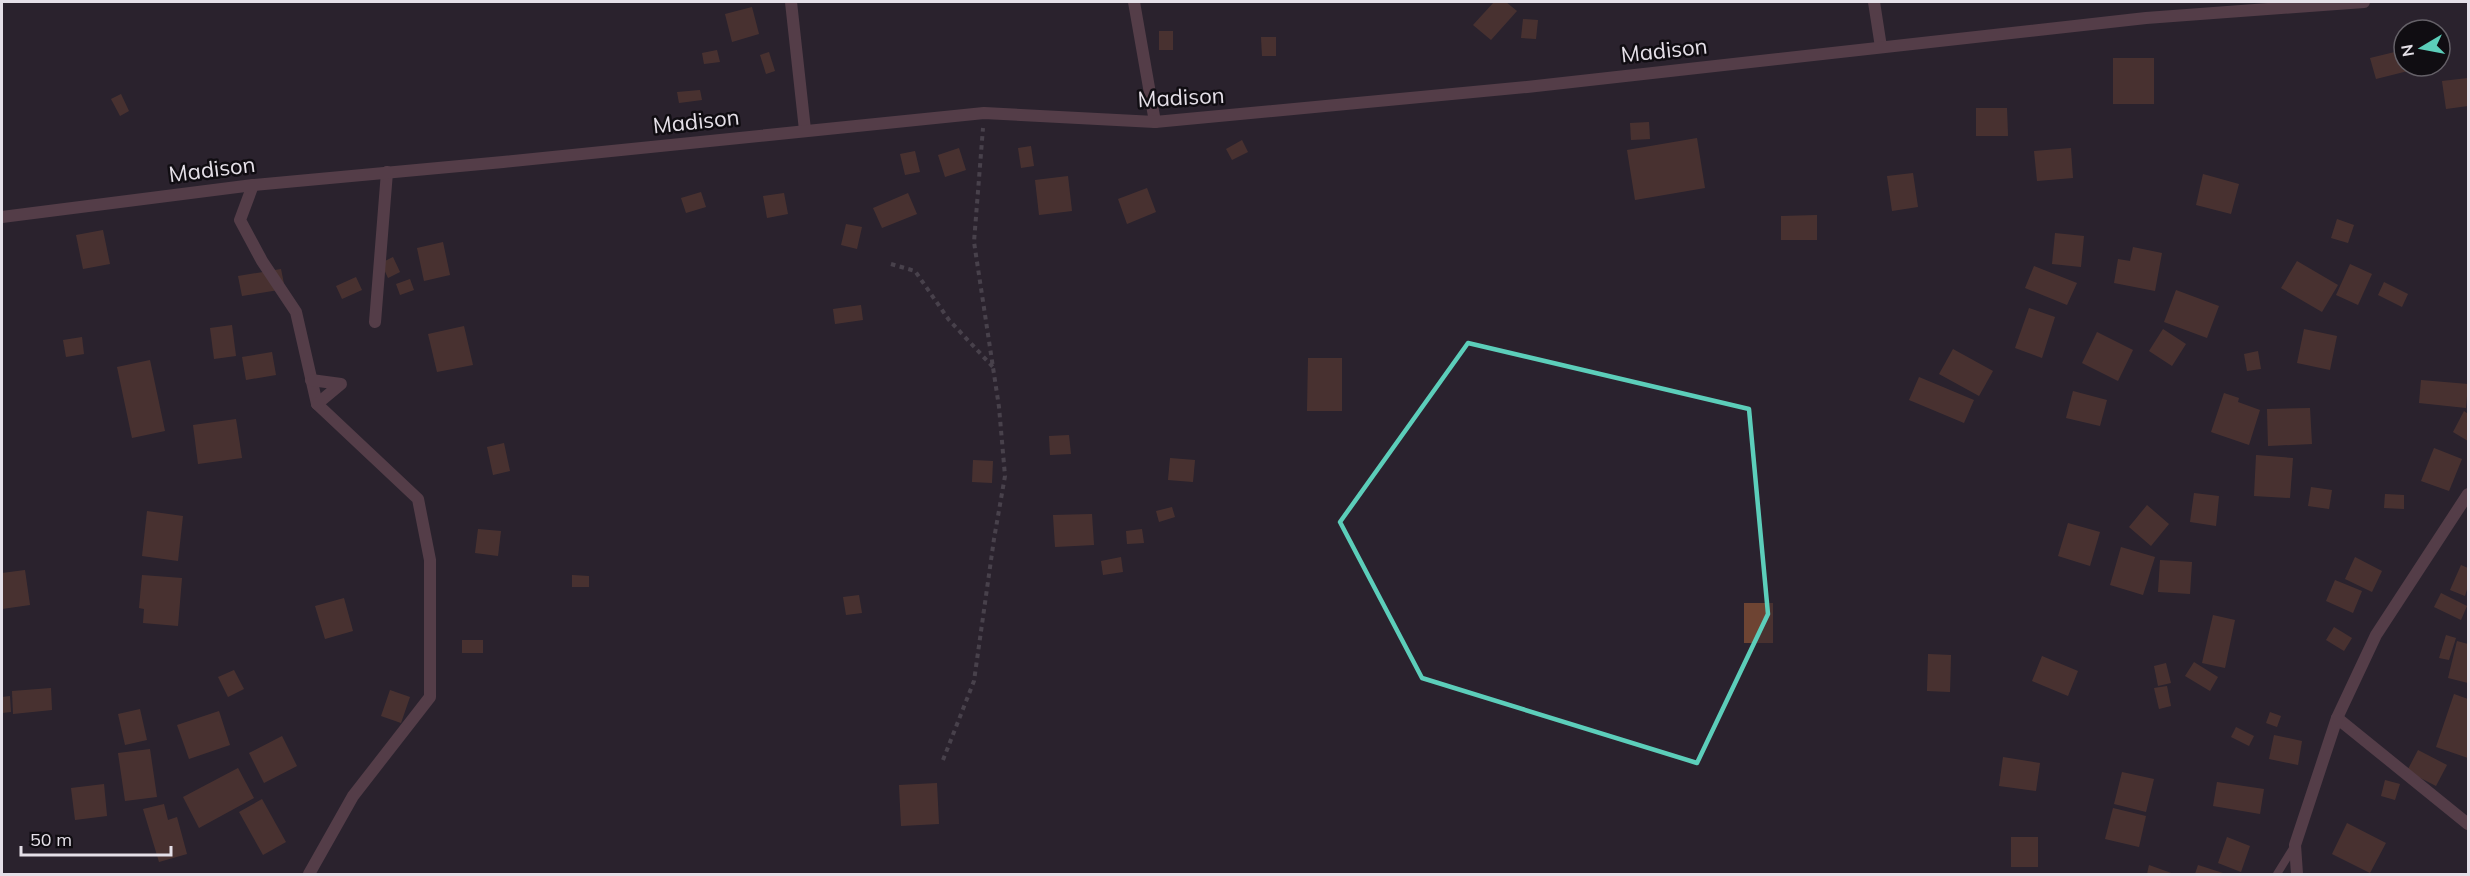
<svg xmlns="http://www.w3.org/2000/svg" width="2470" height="876" font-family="Mulish,sans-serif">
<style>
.building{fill:#6e4433}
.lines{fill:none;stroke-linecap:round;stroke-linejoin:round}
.path{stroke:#6d6670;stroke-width:4;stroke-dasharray:4.5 4.5;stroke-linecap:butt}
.service{stroke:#875e68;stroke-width:8}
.minor{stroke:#875e68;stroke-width:12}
.tertiary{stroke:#875e68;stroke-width:12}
.marked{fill:none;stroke:#5cceba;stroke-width:4.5;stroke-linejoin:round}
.labels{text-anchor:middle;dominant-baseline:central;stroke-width:5;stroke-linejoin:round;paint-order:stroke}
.street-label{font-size:22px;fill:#e5e0e8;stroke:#100d12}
</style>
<rect width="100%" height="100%" fill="#2a222e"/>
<!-- building -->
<g class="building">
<path d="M 1494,2 L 1506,2 L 1517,11 L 1491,40 L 1473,25 Z"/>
<path d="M 752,7 L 759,34 L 732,42 L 725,14 Z"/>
<path d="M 1523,19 L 1538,20 L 1536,39 L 1521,38 Z"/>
<rect x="1159" y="31" width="14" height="19"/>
<path d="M 1261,37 L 1276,37 L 1276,56 L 1262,56 Z"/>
<path d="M 717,50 L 720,62 L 704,64 L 702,53 Z"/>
<path d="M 2403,50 L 2404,66 L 2406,66 L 2408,71 L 2376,79 L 2370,58 Z"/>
<path d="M 769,52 L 775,71 L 766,74 L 760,55 Z"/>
<rect x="2113" y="58" width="41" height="46"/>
<path d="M 2468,78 L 2468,106 L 2446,109 L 2442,81 Z"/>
<path d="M 700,90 L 702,100 L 679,103 L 677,92 Z"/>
<path d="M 121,94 L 129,111 L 120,116 L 111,99 Z"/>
<path d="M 1976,108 L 2007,108 L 2008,136 L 1976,136 Z"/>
<path d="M 1649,122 L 1650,139 L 1631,140 L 1630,123 Z"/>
<path d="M 1697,138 L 1705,188 L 1635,200 L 1627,150 Z"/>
<path d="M 1242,140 L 1248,152 L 1232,160 L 1226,149 Z"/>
<path d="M 1031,146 L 1034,166 L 1021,168 L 1018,148 Z"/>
<path d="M 959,148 L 966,170 L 945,177 L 938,155 Z"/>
<path d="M 2071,148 L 2073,178 L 2037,181 L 2034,151 Z"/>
<path d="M 915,151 L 920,172 L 905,175 L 900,154 Z"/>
<path d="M 1913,173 L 1918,207 L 1892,211 L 1887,176 Z"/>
<path d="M 2203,174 L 2239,184 L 2231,214 L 2196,205 Z"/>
<path d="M 1068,176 L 1072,211 L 1039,215 L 1035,180 Z"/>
<path d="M 1147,188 L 1156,212 L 1127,224 L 1118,199 Z"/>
<path d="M 701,192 L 706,207 L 686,213 L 681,198 Z"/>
<path d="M 784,193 L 788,214 L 767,218 L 763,196 Z"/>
<path d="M 908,193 L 917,214 L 882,228 L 873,208 Z"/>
<path d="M 1817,215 L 1817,240 L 1781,240 L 1781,216 Z"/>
<path d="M 2337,219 L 2354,225 L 2348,243 L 2331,238 Z"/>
<path d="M 846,224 L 862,227 L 857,249 L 841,245 Z"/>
<path d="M 103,230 L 110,264 L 83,269 L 76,235 Z"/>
<path d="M 2055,233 L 2084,236 L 2081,267 L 2052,264 Z"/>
<path d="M 443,242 L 450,275 L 424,281 L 417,248 Z"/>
<path d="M 2133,247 L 2162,253 L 2155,291 L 2114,283 L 2118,259 L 2130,261 Z"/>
<path d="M 393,257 L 400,272 L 388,278 L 381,263 Z"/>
<path d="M 2297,261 L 2338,285 L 2322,312 L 2281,288 Z"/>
<path d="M 2350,264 L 2372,274 L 2358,305 L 2336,295 Z"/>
<path d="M 2034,266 L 2077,283 L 2067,305 L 2025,288 Z"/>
<path d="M 281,269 L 285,289 L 242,296 L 238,276 Z"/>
<path d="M 356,277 L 362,290 L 342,299 L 336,286 Z"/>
<path d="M 410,279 L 414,290 L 400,295 L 396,284 Z"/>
<path d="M 2384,282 L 2408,294 L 2402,307 L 2378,295 Z"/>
<path d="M 2176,290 L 2219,306 L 2207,338 L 2164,322 Z"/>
<path d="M 861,305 L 863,320 L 835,324 L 833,309 Z"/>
<path d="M 2029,308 L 2055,317 L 2042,358 L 2015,348 Z"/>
<path d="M 232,325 L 236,356 L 214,359 L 210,328 Z"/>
<path d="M 464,326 L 473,365 L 437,372 L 428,334 Z"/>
<path d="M 2163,329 L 2186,344 L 2172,366 L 2149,351 Z"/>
<path d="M 2304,329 L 2337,336 L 2330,370 L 2297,363 Z"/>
<path d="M 2097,332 L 2133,350 L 2118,381 L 2082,363 Z"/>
<path d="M 82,337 L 84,354 L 66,357 L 63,340 Z"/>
<path d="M 1953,349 L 1993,371 L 1979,396 L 1939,374 Z"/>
<path d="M 2258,351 L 2261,369 L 2247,371 L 2244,354 Z"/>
<path d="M 272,352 L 276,375 L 246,380 L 242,357 Z"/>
<path d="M 1308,358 L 1342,358 L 1342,411 L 1307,411 Z"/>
<path d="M 150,360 L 165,431 L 132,438 L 117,367 Z"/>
<path d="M 1919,377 L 1974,400 L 1964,423 L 1909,400 Z"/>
<path d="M 2421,380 L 2468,384 L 2466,408 L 2419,403 Z"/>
<path d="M 2073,391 L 2107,400 L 2100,426 L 2066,418 Z"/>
<path d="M 2224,393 L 2239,398 L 2238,402 L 2260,410 L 2249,445 L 2211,432 Z"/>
<path d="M 2310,408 L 2312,444 L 2268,446 L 2267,409 Z"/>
<path d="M 2464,411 L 2468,414 L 2468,441 L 2453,432 Z"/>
<path d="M 236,419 L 242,458 L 198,464 L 193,425 Z"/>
<path d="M 1069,435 L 1071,454 L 1050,455 L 1049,436 Z"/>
<path d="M 504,443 L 510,471 L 493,475 L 487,447 Z"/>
<path d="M 2434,448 L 2462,459 L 2449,491 L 2421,481 Z"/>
<path d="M 2256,455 L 2293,458 L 2290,498 L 2254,496 Z"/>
<path d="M 1170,458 L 1195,460 L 1193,482 L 1168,480 Z"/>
<path d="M 973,460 L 993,461 L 992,483 L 972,482 Z"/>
<path d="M 2311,487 L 2332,490 L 2329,509 L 2308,506 Z"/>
<path d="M 2194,493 L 2219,496 L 2216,526 L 2190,522 Z"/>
<path d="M 2385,494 L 2404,495 L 2404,509 L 2384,508 Z"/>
<path d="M 2147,505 L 2169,524 L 2151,546 L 2129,527 Z"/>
<path d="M 1172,507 L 1175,517 L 1159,522 L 1156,511 Z"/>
<path d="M 147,511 L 183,516 L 178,561 L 142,556 Z"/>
<path d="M 1092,514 L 1094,545 L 1055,547 L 1053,515 Z"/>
<path d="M 2068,523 L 2100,532 L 2090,566 L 2058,556 Z"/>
<path d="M 478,529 L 501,531 L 498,556 L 475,553 Z"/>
<path d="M 1142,529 L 1144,543 L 1127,544 L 1126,531 Z"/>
<path d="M 2121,547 L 2155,557 L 2143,595 L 2110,585 Z"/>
<path d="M 1121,557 L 1123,572 L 1103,575 L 1101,561 Z"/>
<path d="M 2355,557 L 2382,571 L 2372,592 L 2345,579 Z"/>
<path d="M 2160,560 L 2192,562 L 2190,594 L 2158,592 Z"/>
<path d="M 2461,565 L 2468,568 L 2468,586 L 2465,596 L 2450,590 Z"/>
<path d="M 25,570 L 30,605 L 2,609 L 2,573 Z"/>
<path d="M 142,575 L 182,578 L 178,626 L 143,623 L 144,609 L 139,608 Z"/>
<path d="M 572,575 L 589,576 L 589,587 L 572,587 Z"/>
<path d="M 2335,580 L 2362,591 L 2353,613 L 2326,601 Z"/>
<path d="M 2441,593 L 2467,606 L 2461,620 L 2434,607 Z"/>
<path d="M 859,595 L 862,613 L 846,615 L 843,597 Z"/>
<path d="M 344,598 L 353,631 L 325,639 L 315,606 Z"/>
<rect x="1744" y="603" width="29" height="40"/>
<path d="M 2213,615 L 2235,620 L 2225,668 L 2202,663 Z"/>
<path d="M 2334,627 L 2352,638 L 2344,651 L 2326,640 Z"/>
<path d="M 2446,635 L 2456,638 L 2449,660 L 2439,658 Z"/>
<rect x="462" y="640" width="21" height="13"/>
<path d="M 2457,641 L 2468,644 L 2468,683 L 2448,678 Z"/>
<path d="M 1928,654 L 1951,655 L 1950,692 L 1927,691 Z"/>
<path d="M 2042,656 L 2078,671 L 2068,696 L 2032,681 Z"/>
<path d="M 2194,662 L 2218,677 L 2210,691 L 2185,676 Z"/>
<path d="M 2166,663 L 2171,683 L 2158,686 L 2154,666 Z"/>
<path d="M 234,670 L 244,689 L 228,697 L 218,677 Z"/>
<path d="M 2167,686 L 2171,706 L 2159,709 L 2154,688 Z"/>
<path d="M 51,688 L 52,710 L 13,714 L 12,691 Z"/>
<path d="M 390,690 L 410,697 L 401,723 L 381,716 Z"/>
<path d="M 2454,694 L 2468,699 L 2468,758 L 2436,747 Z"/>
<path d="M 10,696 L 11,712 L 2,713 L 2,697 Z"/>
<path d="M 140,709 L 147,740 L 125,745 L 118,714 Z"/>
<path d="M 219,711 L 230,745 L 189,759 L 177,725 Z"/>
<path d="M 2270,712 L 2281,716 L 2277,727 L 2266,723 Z"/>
<path d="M 2236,727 L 2254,736 L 2249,746 L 2231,737 Z"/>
<path d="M 2274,735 L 2302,741 L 2298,765 L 2269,759 Z"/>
<path d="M 282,736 L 297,766 L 264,783 L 249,753 Z"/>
<path d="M 150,749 L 157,797 L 125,801 L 118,753 Z"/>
<path d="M 2418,750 L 2447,765 L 2436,786 L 2407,771 Z"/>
<path d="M 2003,757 L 2040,763 L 2036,791 L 1999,786 Z"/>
<path d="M 238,768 L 254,798 L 199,828 L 183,797 Z"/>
<path d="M 2122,772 L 2154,779 L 2146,812 L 2114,804 Z"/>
<path d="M 2385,780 L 2400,784 L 2395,800 L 2381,796 Z"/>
<path d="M 2217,782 L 2264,789 L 2260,814 L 2213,806 Z"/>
<path d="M 937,783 L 939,824 L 901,826 L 899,785 Z"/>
<path d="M 104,784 L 107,816 L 75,820 L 71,788 Z"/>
<path d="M 262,799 L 286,842 L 263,855 L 239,812 Z"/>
<path d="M 164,804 L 168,820 L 177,817 L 187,854 L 159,862 L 143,809 Z"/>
<path d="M 2113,808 L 2146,816 L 2139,847 L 2105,839 Z"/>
<path d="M 2347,823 L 2386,843 L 2370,873 L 2332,854 Z"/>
<rect x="2011" y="837" width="27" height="30"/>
<path d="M 2227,837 L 2250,846 L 2241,872 L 2218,863 Z"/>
<path d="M 2149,865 L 2174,874 L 2147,874 Z"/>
<path d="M 2198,865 L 2226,874 L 2195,874 Z"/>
</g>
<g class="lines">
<!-- path -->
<g class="path">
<path d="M 891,264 L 915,271 L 949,320 L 993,367"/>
<path d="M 943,760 L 974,681 L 994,539 L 1005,476 L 999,407 L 974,242 L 983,128"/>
</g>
<!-- service -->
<path class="service" d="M 2277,874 L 2295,845"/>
<!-- minor -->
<g class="minor">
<path d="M 791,2 L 805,130"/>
<path d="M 1134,2 L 1155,122"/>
<path d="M 1874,2 L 1881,47"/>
<path d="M 253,185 L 240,220 L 262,261 L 296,312 L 317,404 L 418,499 L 430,560 L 430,697 L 353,796 L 309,874"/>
<path d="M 375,322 L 387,172"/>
<path d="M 311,380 L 341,384 L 317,404"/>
<path d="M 2337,718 L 2468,824"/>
<path d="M 2297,874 L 2295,845 L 2337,718 L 2376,635 L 2468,494"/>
</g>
<!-- tertiary -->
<path class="tertiary" d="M 2,217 L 253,185 L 503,162 L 984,113 L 1155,122 L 1527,87 L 2146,18 L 2364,2"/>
</g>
<!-- marked area -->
<path d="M0 0H2470V876H0ZM 1468,343 L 1749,409 L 1768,614 L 1697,763 L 1422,678 L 1340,522 Z" fill="#2a222e" fill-opacity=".55" fill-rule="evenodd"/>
<path class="marked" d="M 1468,343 L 1749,409 L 1768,614 L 1697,763 L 1422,678 L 1340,522 Z"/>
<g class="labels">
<!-- street labels -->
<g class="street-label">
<text transform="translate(1664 50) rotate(-6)">Madison</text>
<text transform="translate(1181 97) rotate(-3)">Madison</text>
<text transform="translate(696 121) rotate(-6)">Madison</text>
<text transform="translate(212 169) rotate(-7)">Madison</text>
</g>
</g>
<!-- border -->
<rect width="2470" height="876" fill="none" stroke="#e5e0e8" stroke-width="6"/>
<!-- north arrow -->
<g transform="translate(2422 48) rotate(260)"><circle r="28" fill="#100d12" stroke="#656168" stroke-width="1.5"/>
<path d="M0-4.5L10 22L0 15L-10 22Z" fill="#5cceba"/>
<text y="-9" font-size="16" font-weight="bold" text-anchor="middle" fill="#e5e0e8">N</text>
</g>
<!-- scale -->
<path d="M21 846v9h150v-9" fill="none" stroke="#e5e0e8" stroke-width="3"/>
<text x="30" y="846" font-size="18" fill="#e5e0e8" stroke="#100d12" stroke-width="4.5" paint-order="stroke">50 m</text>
</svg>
